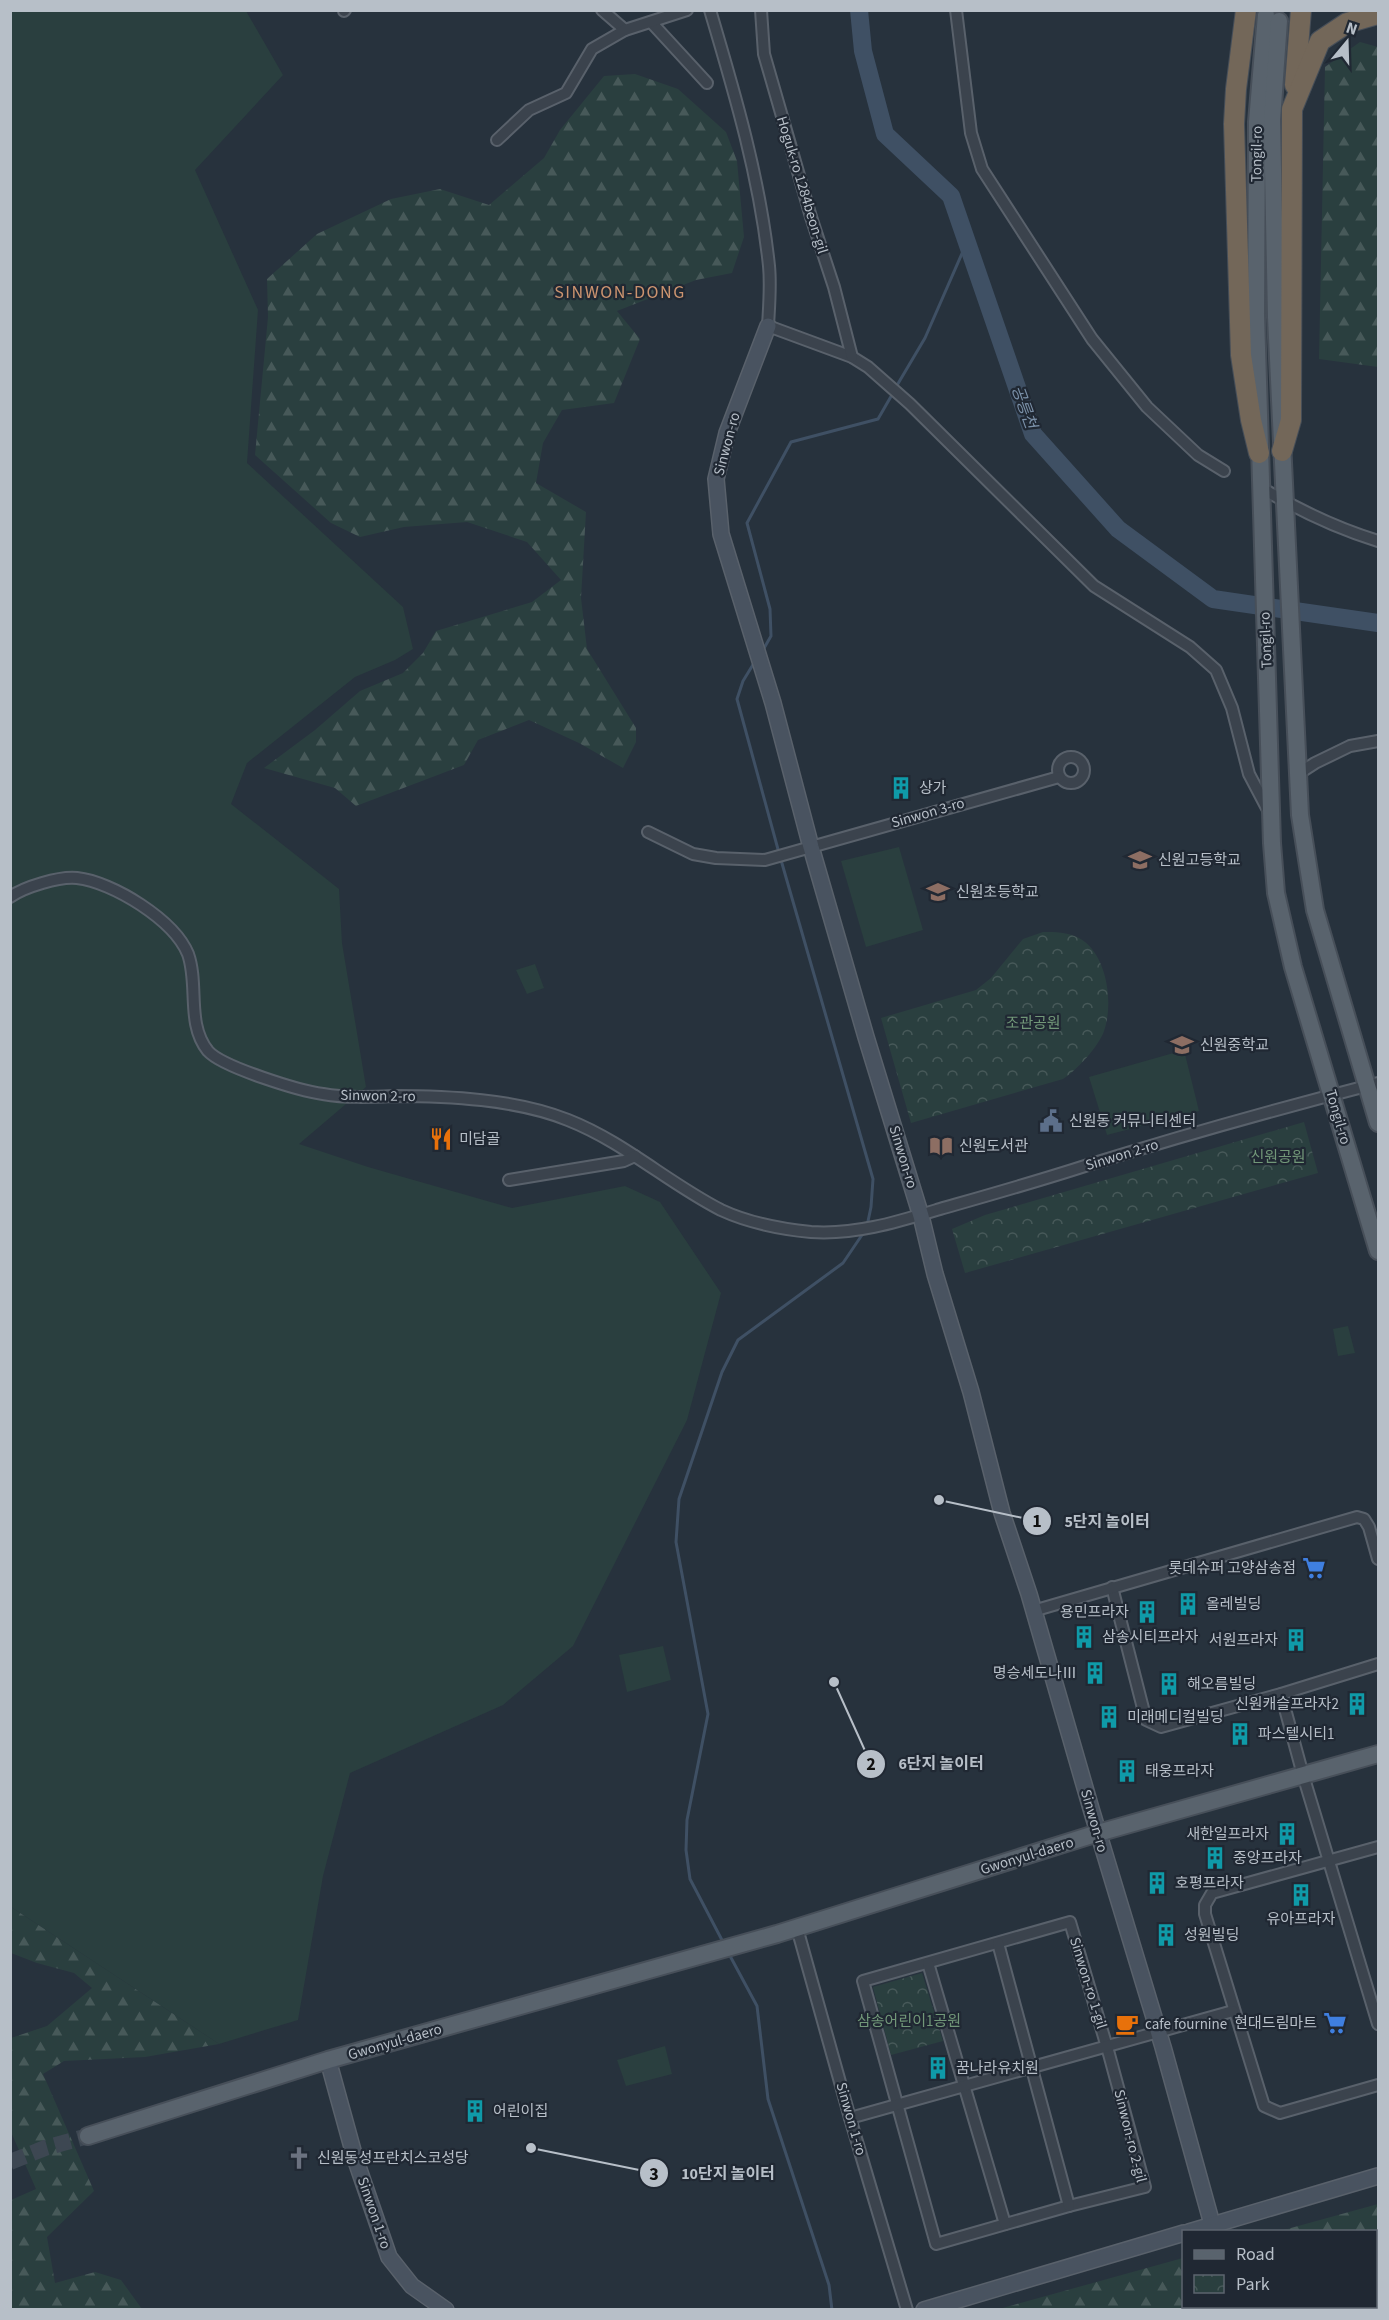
<svg xmlns="http://www.w3.org/2000/svg" width="1389" height="2320" font-family="'Source Sans 3','Noto Sans KR',sans-serif">
<style>
.green{fill:#2a3f3f}
.forest{fill:url(#forest-firs)}
.park{fill:url(#park-crowns)}
.lines{fill:none;stroke-linecap:round;stroke-linejoin:round}
.stream{stroke:#3f5064;stroke-width:3}
.river{stroke:#3f5064;stroke-width:18}
.primary-tunnel{stroke:#3d4752;stroke-width:16;stroke-dasharray:16 8;stroke-linecap:butt}
.street-casing{stroke:#59616b;stroke-width:14}
.secondary-casing{stroke:#59616b;stroke-width:18}
.primary-casing{stroke:#474f59;stroke-width:20}
.highway-casing{stroke:#464e58;stroke-width:22}
.street{stroke:#3b434d;stroke-width:10}
.secondary{stroke:#495360;stroke-width:15}
.primary{stroke:#59636d;stroke-width:16}
.highway{stroke:#736759;stroke-width:20}
.labels{text-anchor:middle;dominant-baseline:central;stroke-width:4.5;stroke-linejoin:round;paint-order:stroke}
.street-label{font-size:15px;fill:#b7bfc8;stroke:#202833}
.poi-label{font-size:15px;fill:#b7bfc8;stroke:#202833;text-anchor:start}
.park-label{font-size:15px;fill:#719778;stroke:#202833}
.water-label{font-size:16px;font-style:italic;fill:#7b91a9;stroke:#202833}
.quarter-label{font-size:18px;letter-spacing:1.5px;fill:#cb936f;stroke:#202833}
.leader{fill:none;stroke:#b7bfc8;stroke-width:2}
.callout-dot{fill:#b7bfc8;stroke:#202833;stroke-width:2}
.mark-label{font-size:18px;text-anchor:middle;font-weight:bold;fill:#111}
.callout-label{font-size:16px;text-anchor:middle;font-weight:bold;fill:#b7bfc8;stroke:#202833;stroke-width:4.5;stroke-linejoin:round;paint-order:stroke}
</style>
<defs>
<pattern id="forest-firs" width="22" height="20" patternUnits="userSpaceOnUse" patternTransform="scale(1.5)"><rect width="22" height="20" fill="#2a3f3f"/><path d="M5 1l3.5 6h-7zM16 11l3.5 6h-7z" fill="#475959"/></pattern>
<pattern id="park-crowns" width="20" height="18" patternUnits="userSpaceOnUse" patternTransform="scale(1.5)"><rect width="20" height="18" fill="#2a3f3f"/><path d="M2 6a3 3 0 1 1 6 0M12 15a3 3 0 1 1 6 0" fill="none" stroke="#475959"/></pattern>
</defs>
<rect width="100%" height="100%" fill="#27323d"/>
<!-- green -->
<g class="green">
<path d="M 10,11 L 246,11 L 283,75 L 195,170 L 258,310 L 247,463 L 403,607 L 413,649 L 395,660 L 355,677 L 247,763 L 231,804 L 339,889 L 342,943 L 366,1087 L 299,1144 L 368,1167 L 512,1208 L 625,1186 L 660,1202 L 721,1293 L 687,1420 L 573,1646 L 503,1705 L 350,1773 L 323,1876 L 298,2020 L 219,2044 L 11,1907 Z"/>
<path d="M 899,847 L 923,930 L 866,947 L 841,861 Z"/>
<path d="M 535,964 L 544,988 L 527,994 L 516,970 Z"/>
<path d="M 1184,1050 L 1199,1111 L 1107,1135 L 1089,1077 Z"/>
<path d="M 1348,1326 L 1355,1353 L 1338,1356 L 1333,1329 Z"/>
<path d="M 663,1646 L 671,1680 L 627,1692 L 619,1655 Z"/>
<path d="M 665,2046 L 672,2074 L 626,2086 L 617,2060 Z"/>
</g>
<!-- forest -->
<g class="forest">
<path d="M 1360,42 L 1378,47 L 1378,367 L 1319,359 L 1325,67 Z"/>
<path d="M 635,74 L 678,89 L 726,132 L 737,161 L 744,237 L 732,273 L 696,280 L 617,311 L 640,339 L 614,403 L 562,410 L 543,443 L 536,483 L 586,512 L 581,598 L 587,649 L 636,728 L 636,742 L 623,768 L 579,743 L 529,720 L 478,740 L 464,765 L 356,806 L 335,788 L 264,768 L 315,730 L 360,691 L 403,673 L 423,653 L 436,631 L 532,602 L 561,580 L 527,542 L 467,522 L 404,527 L 360,537 L 331,523 L 255,455 L 268,317 L 267,279 L 317,234 L 391,199 L 440,189 L 489,205 L 544,158 L 560,130 L 604,76 Z"/>
<path d="M 11,1907 L 219,2044 L 145,2057 L 64,2061 L 43,2074 L 94,2191 L 47,2237 L 55,2283 L 95,2272 L 121,2280 L 142,2309 L 11,2309 L 11,2200 L 36,2189 L 11,2132 L 11,2038 L 47,2026 L 92,1988 L 74,1973 L 37,1963 L 11,1953 Z"/>
<path d="M 1378,2204 L 1378,2309 L 999,2309 L 1183,2258 L 1184,2306 L 1376,2306 L 1376,2232 L 1280,2231 Z"/>
</g>
<!-- park -->
<g class="park">
<path d="M 1043,932 C 1055,932 1067,932 1079,938 C 1107,953 1114,1003 1104,1031 C 1099,1046 1076,1071 1063,1079 L 911,1123 L 881,1018 L 976,990 L 991,978 L 1023,939 Z"/>
<path d="M 1304,1122 L 1318,1173 L 965,1273 L 952,1229 L 985,1215 Z"/>
<path d="M 922,1973 L 943,2041 L 891,2055 L 873,1987 Z"/>
</g>
<g class="lines">
<!-- stream -->
<g class="stream">
<path d="M 896,387 L 925,338 L 967,242"/>
<path d="M 763,650 L 771,636 L 770,609 L 747,523 L 791,442 L 878,419 L 893,393"/>
<path d="M 754,663 L 743,681 L 737,699 L 779,853"/>
<path d="M 781,860 L 873,1179 L 871,1207 L 867,1226"/>
<path d="M 723,1942 L 690,1879 L 686,1850 L 687,1820 L 708,1714 L 676,1542 L 679,1499 L 722,1372 L 738,1340 L 843,1263 L 864,1232"/>
<path d="M 729,1954 L 757,2006 L 768,2099 L 829,2285 L 832,2310"/>
</g>
<!-- river -->
<path class="river" d="M 859,10 L 863,51 L 885,134 L 951,196 L 1033,434 L 1118,529 L 1213,599 L 1378,623"/>
<!-- primary-tunnel -->
<path class="primary-tunnel" d="M 10,2162 L 45,2148 L 88,2136"/>
<!-- street casing -->
<g class="street-casing">
<g id="street">
<path d="M 602,10 L 625,30"/>
<path d="M 710,10 C 735,94 760,179 769,266 C 771,286 769,307 768,326 L 852,357 L 868,367 L 910,404 L 1094,586 L 1190,647 L 1216,670 L 1232,708 L 1249,774 L 1269,812"/>
<path d="M 761,10 L 764,54 L 811,217 L 834,287 L 852,357"/>
<path d="M 956,10 L 971,133 L 982,169 L 1092,339 L 1147,407 L 1198,455 L 1224,471"/>
<path d="M 344,11 L 345,10"/>
<path d="M 651,22 L 707,83"/>
<path d="M 497,140 L 529,110 L 566,93 L 592,49 L 625,30 L 687,10"/>
<path d="M 1260,487 C 1298,510 1336,528 1378,541"/>
<circle cx="1071" cy="770" r="13"/>
<path d="M 1298,774 L 1315,763 L 1350,746 L 1378,741"/>
<path d="M 648,832 L 693,854 L 716,858 L 765,860 L 1059,777"/>
<path d="M 10,897 C 24,887 60,876 77,878 C 113,882 174,920 188,954 C 199,985 186,1024 208,1051 C 222,1067 300,1091 323,1094 C 346,1098 370,1097 393,1096 C 448,1096 516,1099 568,1120 C 624,1142 668,1183 721,1210 C 749,1223 780,1229 811,1232 C 856,1235 897,1222 940,1209 C 989,1195 1039,1181 1088,1165 C 1184,1135 1281,1108 1378,1083"/>
<path d="M 509,1180 L 624,1161 L 635,1156"/>
<path d="M 1112,1587 L 1146,1720 L 1161,1727 L 1281,1694 L 1378,1664"/>
<path d="M 1033,1611 L 1357,1517 L 1364,1519 L 1369,1527 L 1378,1559"/>
<path d="M 1281,1694 L 1303,1775 L 1378,2024"/>
<path d="M 1378,1847 L 1212,1893 L 1205,1905 L 1205,1914 L 1264,2106 L 1280,2113 L 1378,2085"/>
<path d="M 1070,1922 L 1109,2054 L 1145,2187 L 1069,2206 L 936,2244 L 863,1981 Z"/>
<path d="M 797,1928 L 850,2118 L 907,2310"/>
<path d="M 998,1943 L 1069,2206"/>
<path d="M 928,1963 L 1005,2224"/>
<path d="M 850,2118 L 1233,2011"/>
</g>
</g>
<!-- secondary casing -->
<g class="secondary-casing">
<g id="secondary">
<path d="M 768,326 L 727,433 L 716,479 L 721,534 L 773,703 L 811,847 L 866,1037 L 921,1216 L 935,1274 L 971,1392 L 1002,1513 L 1029,1594 L 1092,1812 L 1163,2047 L 1212,2224"/>
<path d="M 328,2060 L 355,2158 L 389,2257 L 412,2286 L 446,2310"/>
<path d="M 1189,2232 L 1378,2176"/>
<path d="M 924,2310 L 1184,2233"/>
</g>
</g>
<!-- primary casing -->
<g class="primary-casing">
<g id="primary">
<path d="M 1266,15 L 1257,122 L 1256,315 L 1272,843 L 1276,893 L 1293,967 L 1378,1251"/>
<path d="M 1279,21 L 1272,120 L 1276,317 L 1300,815 L 1315,910 L 1378,1123"/>
<path d="M 88,2136 L 328,2060 L 777,1934 L 1098,1833 L 1378,1754"/>
</g>
</g>
<!-- highway casing -->
<g class="highway-casing">
<g id="highway">
<path d="M 1246,10 L 1236,89 L 1234,124 L 1241,355 L 1251,420 L 1259,453"/>
<path d="M 1295,85 L 1301,10"/>
<path d="M 1282,451 L 1291,420 L 1292,109 L 1320,41 L 1347,23 L 1378,14"/>
</g>
</g>
<!-- street -->
<use href="#street" class="street"/>
<!-- secondary -->
<use href="#secondary" class="secondary"/>
<!-- primary -->
<use href="#primary" class="primary"/>
<!-- highway -->
<use href="#highway" class="highway"/>
</g>
<!-- icons -->
<defs>
<g id="building-bare" transform="scale(1.8)"><path d="M-4-6H4V6H1V3H-1V6H-4ZM-2.5-4.3h1.7v1.8h-1.7ZM.8-4.3h1.7v1.8H.8ZM-2.5-1h1.7V.8h-1.7ZM.8-1h1.7V.8H.8Z" fill="#0f9aa8" stroke="#202833" stroke-width="2.5" paint-order="stroke"/></g>
<g id="school-bare" transform="scale(1.8)"><path d="M0-5L7-2L0 1L-7-2ZM-4 1L0 2.5L4 1V4Q0 6-4 4Z" fill="#8d6e63" stroke="#202833" stroke-width="2.5" paint-order="stroke"/></g>
<g id="civic-bare" transform="scale(1.8)"><path d="M-.6-6.5H3V-4.5H.6V-3L4-1V1h2V6H-6V1h2V-1L-.6-3ZM-1.2 2.5V6h2.4V2.5Z" fill="#5c6f8a" stroke="#202833" stroke-width="2.5" paint-order="stroke"/></g>
<g id="restaurant-bare" transform="scale(1.8)"><path d="M-5-6h1v4h1v-4h1v4h1v-4h1v5L-1.5 .5V6h-2V.5L-5-1ZM5-6V6H3V1.5H1.5Q1.5-4 5-6Z" fill="#e8710a" stroke="#202833" stroke-width="2.5" paint-order="stroke"/></g>
<g id="library-bare" transform="scale(1.8)"><path d="M-6-4Q-3-5.5-.7-3.5V5Q-3 3-6 4ZM6-4Q3-5.5 .7-3.5V5Q3 3 6 4Z" fill="#8d6e63" stroke="#202833" stroke-width="2.5" paint-order="stroke"/></g>
<g id="supermarket-bare" transform="scale(1.8)"><path d="M-6-5.5h2.5l.6 2H6L4.5 2H-2.5L-4.4-4H-6ZM-1.5 3.2a1.3 1.3 0 1 0 .1 0ZM3 3.2a1.3 1.3 0 1 0 .1 0Z" fill="#3f7fe0" stroke="#202833" stroke-width="2.5" paint-order="stroke"/></g>
<g id="cafe-bare" transform="scale(1.8)"><path d="M-5.5-4.5H6V0H3Q3 3.5 0 3.5H-2.5Q-5.5 3.5-5.5 0ZM3-3.2v2h1.7v-2ZM-6 4.5H4V6H-6Z" fill="#e8710a" stroke="#202833" stroke-width="2.5" paint-order="stroke"/></g>
<g id="church-bare" transform="scale(1.8)"><path d="M-1.2-6h2.4v3.5h3.3v2.4h-3.3V6h-2.4V-.1h-3.3v-2.4h3.3Z" fill="#6b7280" stroke="#202833" stroke-width="2.5" paint-order="stroke"/></g>
</defs>
<g fill-rule="evenodd">
<use href="#building-bare" x="901" y="788"/>
<use href="#school-bare" x="1140" y="860"/>
<use href="#school-bare" x="938" y="892"/>
<use href="#school-bare" x="1182" y="1045"/>
<use href="#civic-bare" x="1051" y="1121"/>
<use href="#restaurant-bare" x="441" y="1139"/>
<use href="#library-bare" x="941" y="1146"/>
<use href="#supermarket-bare" x="1314" y="1568"/>
<use href="#building-bare" x="1188" y="1604"/>
<use href="#building-bare" x="1147" y="1612"/>
<use href="#building-bare" x="1084" y="1637"/>
<use href="#building-bare" x="1296" y="1640"/>
<use href="#building-bare" x="1095" y="1673"/>
<use href="#building-bare" x="1169" y="1684"/>
<use href="#building-bare" x="1357" y="1704"/>
<use href="#building-bare" x="1109" y="1717"/>
<use href="#building-bare" x="1240" y="1734"/>
<use href="#building-bare" x="1127" y="1771"/>
<use href="#building-bare" x="1287" y="1834"/>
<use href="#building-bare" x="1215" y="1858"/>
<use href="#building-bare" x="1157" y="1883"/>
<use href="#building-bare" x="1301" y="1895"/>
<use href="#building-bare" x="1166" y="1935"/>
<use href="#supermarket-bare" x="1335" y="2023"/>
<use href="#cafe-bare" x="1127" y="2024"/>
<use href="#building-bare" x="938" y="2068"/>
<use href="#building-bare" x="475" y="2111"/>
<use href="#church-bare" x="299" y="2158"/>
</g>
<g class="labels">
<!-- street labels -->
<g class="street-label">
<text transform="translate(1257 154) rotate(-89)">Tongil-ro</text>
<text transform="translate(802 185) rotate(73)">Hoguk-ro 1284beon-gil</text>
<text transform="translate(727 444) rotate(-75)">Sinwon-ro</text>
<text transform="translate(1266 640) rotate(-92)">Tongil-ro</text>
<text transform="translate(928 813) rotate(-16)">Sinwon 3-ro</text>
<text transform="translate(378 1096) rotate(1)">Sinwon 2-ro</text>
<text transform="translate(1338 1117) rotate(74)">Tongil-ro</text>
<text transform="translate(1122 1155) rotate(-17)">Sinwon 2-ro</text>
<text transform="translate(903 1157) rotate(73)">Sinwon-ro</text>
<text transform="translate(1094 1821) rotate(74)">Sinwon-ro</text>
<text transform="translate(1027 1856) rotate(-17)">Gwonyul-daero</text>
<text transform="translate(1088 1983) rotate(73)">Sinwon-ro 1-gil</text>
<text transform="translate(395 2042) rotate(-16)">Gwonyul-daero</text>
<text transform="translate(851 2119) rotate(74)">Sinwon 1-ro</text>
<text transform="translate(1130 2136) rotate(76)">Sinwon-ro 2-gil</text>
<text transform="translate(374 2213) rotate(71)">Sinwon 1-ro</text>
</g>
<!-- poi labels -->
<g class="poi-label">
<text x="919" y="788">상가</text>
<text x="1158" y="860">신원고등학교</text>
<text x="956" y="892">신원초등학교</text>
<text x="1200" y="1045">신원중학교</text>
<text x="1069" y="1121">신원동 커뮤니티센터</text>
<text x="459" y="1139">미담골</text>
<text x="959" y="1146">신원도서관</text>
<text x="1296" y="1568" text-anchor="end">롯데슈퍼 고양삼송점</text>
<text x="1206" y="1604">올레빌딩</text>
<text x="1129" y="1612" text-anchor="end">용민프라자</text>
<text x="1102" y="1637">삼송시티프라자</text>
<text x="1278" y="1640" text-anchor="end">서원프라자</text>
<text x="1077" y="1673" text-anchor="end">명승세도나Ⅲ</text>
<text x="1187" y="1684">해오름빌딩</text>
<text x="1339" y="1704" text-anchor="end">신원캐슬프라자2</text>
<text x="1127" y="1717">미래메디컬빌딩</text>
<text x="1258" y="1734">파스텔시티1</text>
<text x="1145" y="1771">태웅프라자</text>
<text x="1269" y="1834" text-anchor="end">새한일프라자</text>
<text x="1233" y="1858">중앙프라자</text>
<text x="1175" y="1883">호평프라자</text>
<text x="1301" y="1919" text-anchor="middle">유아프라자</text>
<text x="1184" y="1935">성원빌딩</text>
<text x="1317" y="2023" text-anchor="end">현대드림마트</text>
<text x="1145" y="2024">cafe fournine</text>
<text x="956" y="2068">꿈나라유치원</text>
<text x="493" y="2111">어린이집</text>
<text x="317" y="2158">신원동성프란치스코성당</text>
</g>
<!-- park labels -->
<g class="park-label">
<text x="1033" y="1023">조관공원</text>
<text x="1278" y="1157">신원공원</text>
<text x="909" y="2021">삼송어린이1공원</text>
</g>
<!-- water labels -->
<g class="water-label">
<text transform="translate(1024 407) rotate(70)">공릉천</text>
</g>
<!-- quarter labels -->
<g class="quarter-label">
<text x="620" y="292">SINWON-DONG</text>
</g>
</g>
<!-- callouts -->
<path class="leader" d="M939 1500L1037 1521M834 1682L871 1764M531 2148L654 2173"/>
<g class="callout-dot">
<circle cx="939" cy="1500" r="6"/>
<circle cx="834" cy="1682" r="6"/>
<circle cx="531" cy="2148" r="6"/>
<circle cx="1037" cy="1521" r="15"/>
<circle cx="871" cy="1764" r="15"/>
<circle cx="654" cy="2173" r="15"/>
</g>
<g class="mark-label">
<text x="1037" y="1527">1</text>
<text x="871" y="1770">2</text>
<text x="654" y="2180">3</text>
</g>
<g class="callout-label">
<text x="1107" y="1527">5단지 놀이터</text>
<text x="941" y="1769">6단지 놀이터</text>
<text x="728" y="2179">10단지 놀이터</text>
</g>
<!-- border -->
<rect width="1389" height="2320" fill="none" stroke="#b7bfc8" stroke-width="24"/>
<!-- legend -->
<rect x="1182" y="2230" width="195" height="78" fill="#202833" stroke="#5c646f" stroke-width="1.5"/>
<rect x="1194" y="2250" width="30" height="9" fill="#59636d" stroke="#5c646f" stroke-width="1.5"/>
<text x="1236" y="2260" font-size="18" fill="#b7bfc8">Road</text>
<rect x="1194" y="2275" width="30" height="18" fill="url(#park-crowns)" stroke="#5c646f" stroke-width="1.5"/>
<text x="1236" y="2290" font-size="18" fill="#b7bfc8">Park</text>
<!-- north arrow -->
<g transform="translate(1347 42) rotate(19)" stroke="#202833" stroke-width="4.5" paint-order="stroke">
<path d="M0-4.5L10 22L0 15L-10 22Z" fill="#b7bfc8"/>
<text y="-9" font-size="16" font-weight="bold" text-anchor="middle" fill="#b7bfc8">N</text>
</g>
</svg>
